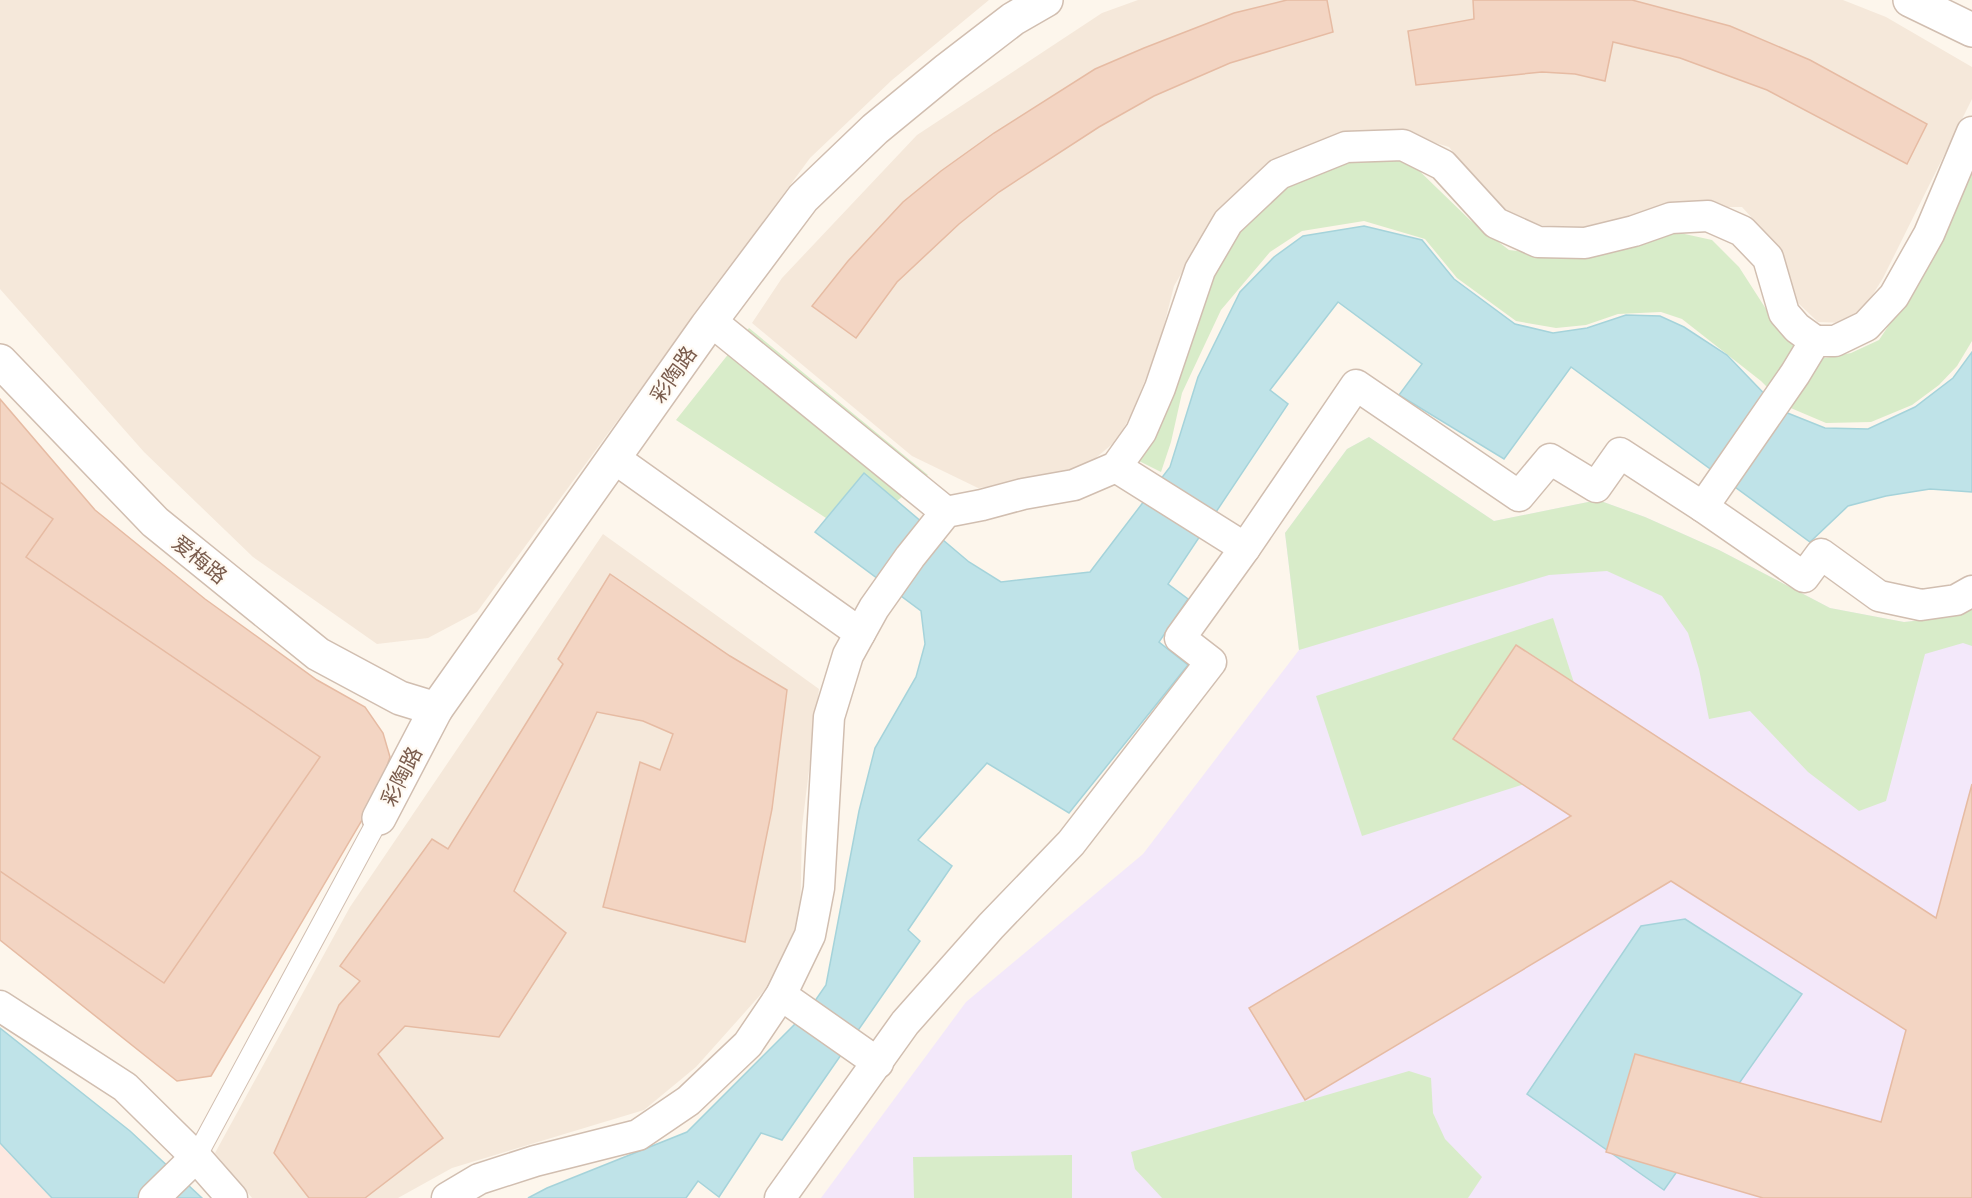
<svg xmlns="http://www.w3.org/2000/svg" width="1972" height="1198" font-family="'Open Sans','Noto Sans SC',sans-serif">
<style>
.residential{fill:#f5e8da}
.commercial{fill:#fde8e0}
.education{fill:#f3e8fa}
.green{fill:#d8ecc9}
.water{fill:#bfe3e8;stroke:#a5d3da;stroke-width:1.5}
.building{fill:#f3d5c3;stroke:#e6bba3;stroke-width:1.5}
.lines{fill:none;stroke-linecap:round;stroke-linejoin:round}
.service-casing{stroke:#d1beb0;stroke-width:22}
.pedestrian-casing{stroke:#d1beb0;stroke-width:33}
.minor-casing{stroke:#d1beb0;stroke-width:36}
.service{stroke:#fff;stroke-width:20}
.pedestrian{stroke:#fff;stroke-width:30}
.minor{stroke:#fff;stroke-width:33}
.labels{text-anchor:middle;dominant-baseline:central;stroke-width:4.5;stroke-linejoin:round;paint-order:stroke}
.street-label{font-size:21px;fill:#7a5c4d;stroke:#fffaf3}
</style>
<rect width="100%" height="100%" fill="#fdf6ec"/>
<!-- residential -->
<g class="residential">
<path d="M 0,0 L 989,0 L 892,80 L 810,158 L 477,612 L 428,638 L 377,644 L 253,557 L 144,452 L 0,289 Z"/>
<path d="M 1138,0 L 1843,0 L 1886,17 L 1972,67 L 1972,99 L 1883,278 L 1867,304 L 1845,323 L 1818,322 L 1797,302 L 1774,242 L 1742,207 L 1691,207 L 1591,228 L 1537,225 L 1507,211 L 1482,188 L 1449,147 L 1406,134 L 1331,136 L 1272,163 L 1218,210 L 1174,286 L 1159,345 L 1132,413 L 1117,440 L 1091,462 L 1054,478 L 978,488 L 912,456 L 752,323 L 782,278 L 917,135 L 1102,13 Z"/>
<path d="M 603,534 L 819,689 L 802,827 L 800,926 L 771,983 L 696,1067 L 644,1110 L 452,1168 L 398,1198 L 252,1198 L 215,1153 L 350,907 Z"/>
</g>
<!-- commercial -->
<path class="commercial" d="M 0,1143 L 52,1198 L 0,1198 Z"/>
<!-- education -->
<path class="education" d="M 1369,437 L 1494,521 L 1598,500 L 1645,517 L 1719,550 L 1830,608 L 1904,622 L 1951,617 L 1972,606 L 1972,1198 L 821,1198 L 966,1002 L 1143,854 L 1299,650 L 1285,533 L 1347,449 Z"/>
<!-- green -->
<g class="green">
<path d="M 1371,157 L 1406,158 L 1470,220 L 1509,250 L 1560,256 L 1671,231 L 1712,240 L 1739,267 L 1766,309 L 1791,342 L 1825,358 L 1851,353 L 1879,340 L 1905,301 L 1972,165 L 1972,341 L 1957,366 L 1939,385 L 1912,405 L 1871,422 L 1826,423 L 1786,406 L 1761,381 L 1682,319 L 1661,312 L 1618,314 L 1586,325 L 1556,328 L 1516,321 L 1457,278 L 1425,239 L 1364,221 L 1302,231 L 1270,252 L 1221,310 L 1182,393 L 1171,442 L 1161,472 L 1139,461 L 1208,277 L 1241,223 L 1277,188 L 1323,167 Z"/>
<path d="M 749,328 L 928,475 L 897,501 L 864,473 L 826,518 L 676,420 Z"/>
<path d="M 1369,437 L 1494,521 L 1598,500 L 1645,517 L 1719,550 L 1830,608 L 1904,622 L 1951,617 L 1972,606 L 1972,646 L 1963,643 L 1925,654 L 1886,801 L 1859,811 L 1808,772 L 1750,711 L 1709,719 L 1699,669 L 1688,633 L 1662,596 L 1607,571 L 1549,575 L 1299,650 L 1285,533 L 1347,449 Z"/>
<path d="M 1553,618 L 1599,760 L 1362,836 L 1316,696 Z"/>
<path d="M 1409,1071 L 1431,1078 L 1433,1113 L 1445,1139 L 1482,1177 L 1468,1198 L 1162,1198 L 1135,1169 L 1131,1152 Z"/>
<path d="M 1072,1155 L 1072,1198 L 914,1198 L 913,1157 Z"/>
</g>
<!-- water -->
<g class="water">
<path d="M 1364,226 L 1422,240 L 1454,279 L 1515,324 L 1553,333 L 1587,328 L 1626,315 L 1660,316 L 1684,327 L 1727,355 L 1780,410 L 1825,428 L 1868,429 L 1915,407 L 1953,378 L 1972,352 L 1972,492 L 1930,489 L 1886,496 L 1848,506 L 1810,542 L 1571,367 L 1504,459 L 1399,395 L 1422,364 L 1338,302 L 1270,390 L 1288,404 L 1168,584 L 1188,599 L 1159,642 L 1188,665 L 1069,813 L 987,763 L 918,840 L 952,866 L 908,930 L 920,941 L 782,1140 L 761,1133 L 719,1197 L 698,1181 L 686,1198 L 528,1198 L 547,1188 L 687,1132 L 808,1011 L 826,985 L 859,811 L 875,748 L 916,677 L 925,644 L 921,611 L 815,532 L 864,473 L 969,562 L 1001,582 L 1090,572 L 1170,467 L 1198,377 L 1240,292 L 1274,257 L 1303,236 Z"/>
<path d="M 1685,919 L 1802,994 L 1664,1190 L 1527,1094 L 1641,926 Z"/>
<path d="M 0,1028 L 130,1131 L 202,1198 L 52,1198 L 0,1143 Z"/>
</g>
<!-- building -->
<g class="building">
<path d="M 1287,0 L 1327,0 L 1333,32 L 1230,63 L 1154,96 L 1099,127 L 999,192 L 959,224 L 897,282 L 856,338 L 812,306 L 848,261 L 903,202 L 941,171 L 994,133 L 1095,69 L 1144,48 L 1234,13 Z"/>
<path d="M 1473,0 L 1632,0 L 1730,26 L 1810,60 L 1927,124 L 1907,164 L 1767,90 L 1680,58 L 1613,42 L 1605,81 L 1575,74 L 1542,72 L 1416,85 L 1408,31 L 1474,19 Z"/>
<path d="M 0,399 L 95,510 L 205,599 L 317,680 L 365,707 L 383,733 L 390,757 L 378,793 L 211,1076 L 177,1081 L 0,940 Z"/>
<path d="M 0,482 L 53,519 L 26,557 L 320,757 L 164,983 L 0,871 Z"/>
<path d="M 610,574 L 730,656 L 787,690 L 772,809 L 745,942 L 603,907 L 640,762 L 660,770 L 673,734 L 643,721 L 597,712 L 514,891 L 566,933 L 499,1037 L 405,1026 L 378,1054 L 443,1138 L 365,1198 L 309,1198 L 274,1153 L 339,1005 L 360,981 L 340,966 L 432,839 L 448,849 L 563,664 L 558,659 Z"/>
<path d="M 1516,645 L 1936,918 L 1972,784 L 1972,1198 L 1763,1198 L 1606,1152 L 1635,1054 L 1881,1122 L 1906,1030 L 1671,881 L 1305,1100 L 1249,1008 L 1571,816 L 1453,739 Z"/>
</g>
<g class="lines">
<!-- service casing -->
<g class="service-casing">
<path id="service" d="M 196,1157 L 379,818"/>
</g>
<!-- pedestrian casing -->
<g class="pedestrian-casing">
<g id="pedestrian">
<path d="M 711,321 L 946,512"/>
<path d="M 1815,341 L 1835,341 L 1866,326 L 1894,296 L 1929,234 L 1972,132"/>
<path d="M 614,458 L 860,633"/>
<path d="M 1116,467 L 1245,548"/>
<path d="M 781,995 L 878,1063"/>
<path d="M 0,1006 L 125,1087 L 196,1157 L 232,1198"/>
<path d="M 154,1198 L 196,1157"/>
<path d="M 447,1198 L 479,1179 L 535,1161 L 638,1135 L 688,1101 L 748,1044 L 781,995 L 810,935 L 819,888 L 829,717 L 848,655 L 874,608 L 910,557 L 946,512 L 982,505 L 1023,494 L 1074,485 L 1116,467 L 1141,432 L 1160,388 L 1200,270 L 1228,222 L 1279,174 L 1346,147 L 1403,145 L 1443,165 L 1496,223 L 1538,242 L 1585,243 L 1634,231 L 1671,218 L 1708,216 L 1742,231 L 1768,258 L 1784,313 L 1797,328 L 1815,341 L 1795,374 L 1703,507"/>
<path d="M 780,1198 L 905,1023 L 991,926 L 1071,843 L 1211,662 L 1180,638 L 1245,548 L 1356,385 L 1519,496 L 1550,459 L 1596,487 L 1620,453 L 1703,507 L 1804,577 L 1821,554 L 1879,596 L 1921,605 L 1956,600 L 1972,591"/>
</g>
</g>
<!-- minor casing -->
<g class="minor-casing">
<g id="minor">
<path d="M 1910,0 L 1972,30"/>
<path d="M 0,361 L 155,522 L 318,654 L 400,698 L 436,709"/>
<path d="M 379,818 L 436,709 L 707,326 L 803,198 L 875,129 L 948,69 L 1013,19 L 1046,0"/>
</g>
</g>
<!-- service -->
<use href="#service" class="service"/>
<!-- pedestrian -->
<use href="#pedestrian" class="pedestrian"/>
<!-- minor -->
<use href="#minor" class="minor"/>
</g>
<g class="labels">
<!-- street labels -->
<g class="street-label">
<text transform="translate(673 374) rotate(-55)">彩陶路</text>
<text transform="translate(200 559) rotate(39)">爱梅路</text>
<text transform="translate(401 776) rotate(-63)">彩陶路</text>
</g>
</g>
</svg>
